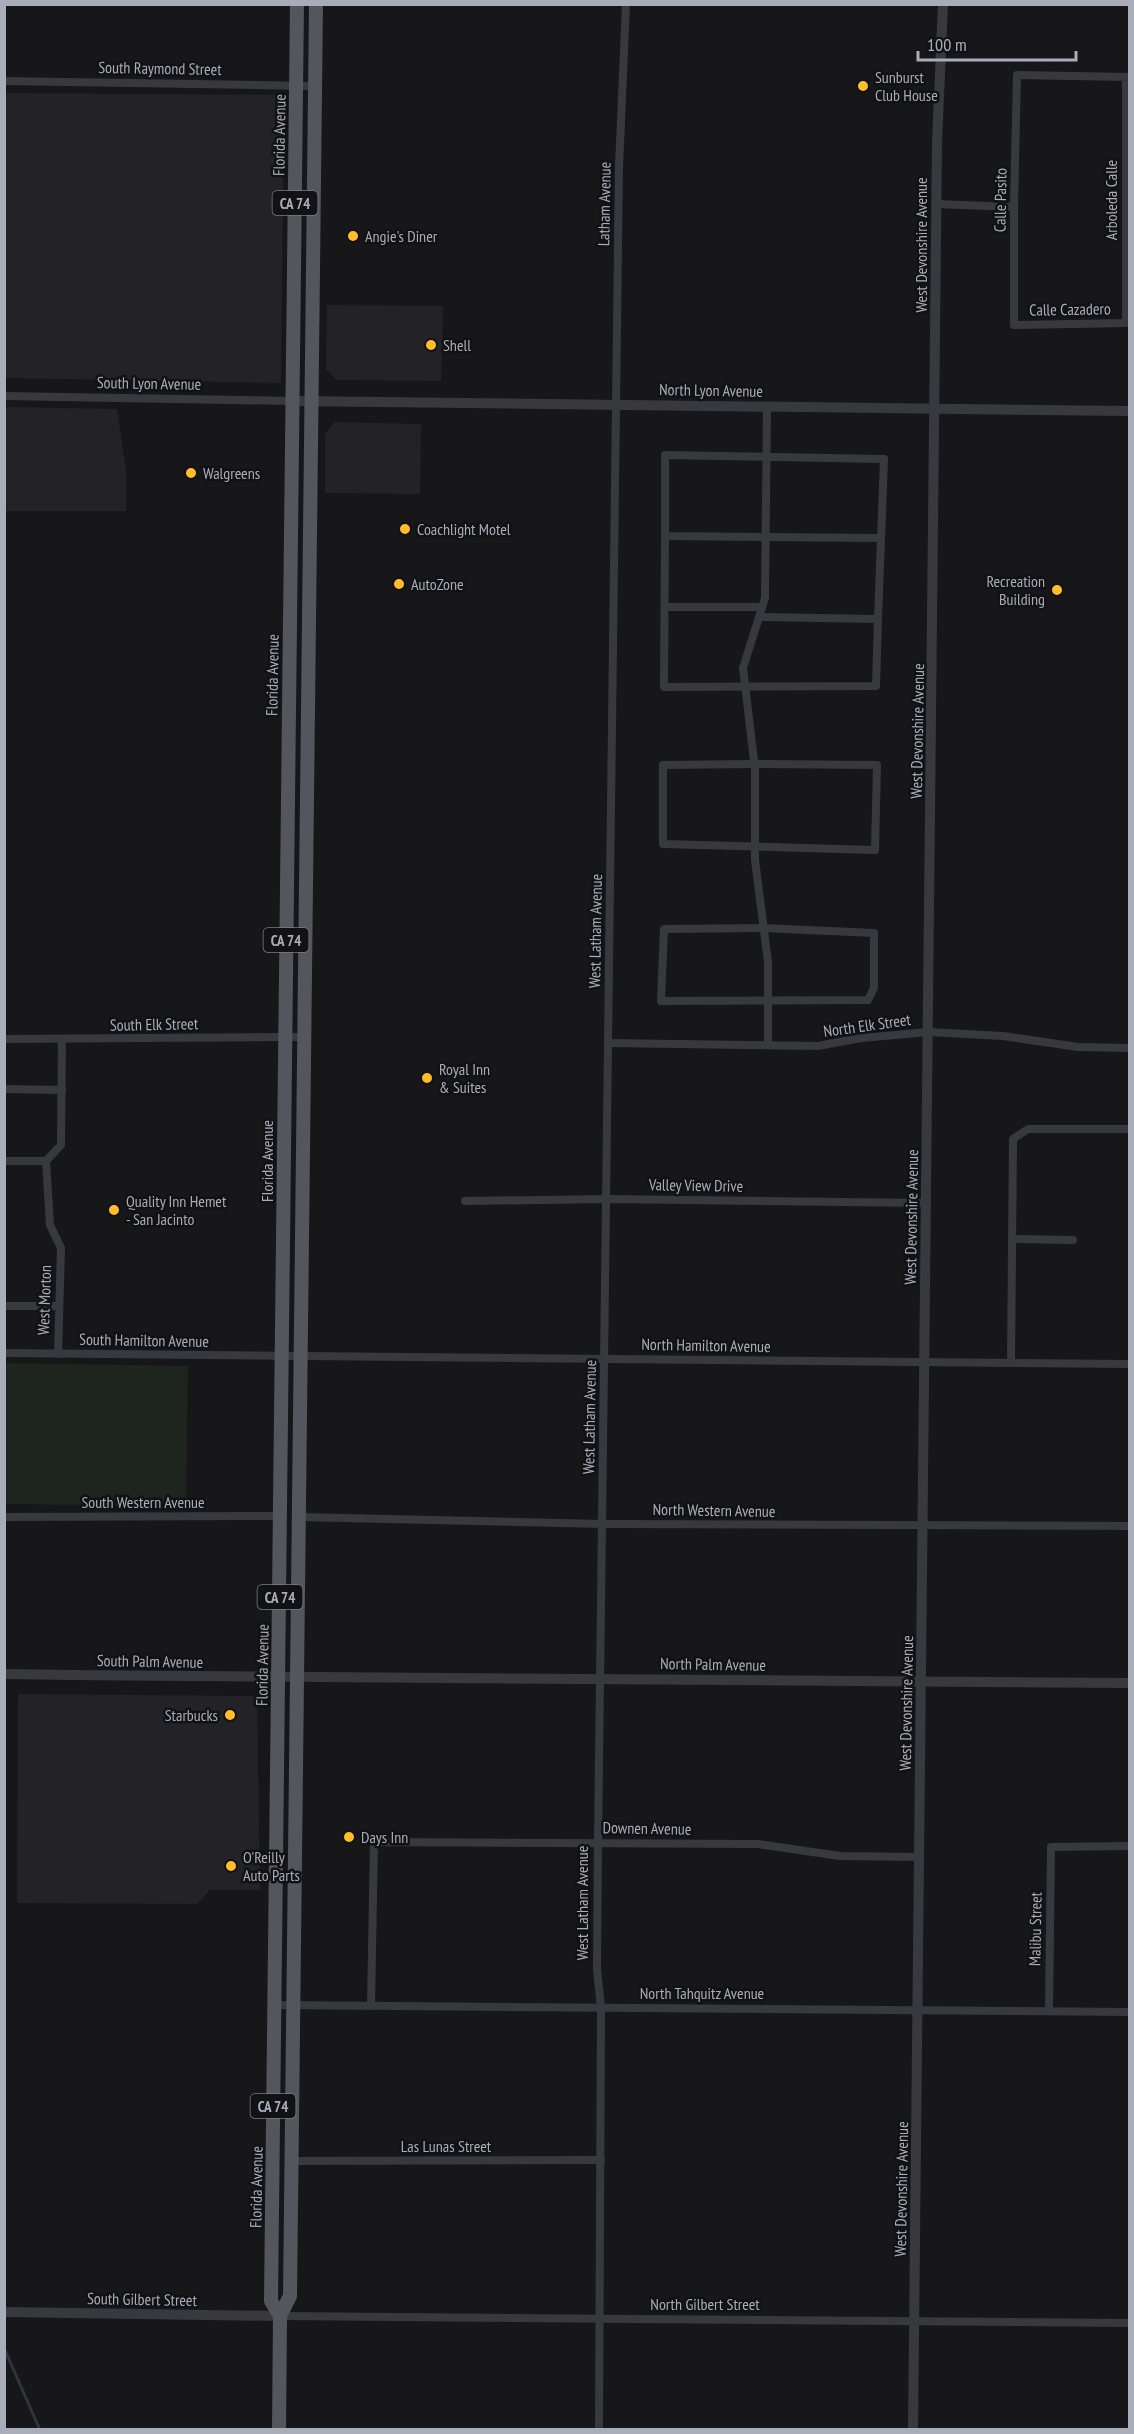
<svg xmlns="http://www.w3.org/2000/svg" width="1134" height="2434" font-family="'PT Sans Narrow',sans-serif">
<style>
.built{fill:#232327}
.grass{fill:#1d251e}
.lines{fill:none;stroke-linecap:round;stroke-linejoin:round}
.stream{stroke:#2c363f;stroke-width:3}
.minor{stroke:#38393f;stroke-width:8}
.tertiary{stroke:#38393f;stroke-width:10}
.primary{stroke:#54565e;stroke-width:14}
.poi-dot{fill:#ffbd2a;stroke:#121215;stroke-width:2}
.labels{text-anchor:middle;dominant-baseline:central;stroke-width:5;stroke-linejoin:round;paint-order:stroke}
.shield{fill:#121215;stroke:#7b7e88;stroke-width:1.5}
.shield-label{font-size:15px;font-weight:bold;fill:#a8adba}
.street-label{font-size:16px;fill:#a8adba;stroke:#121215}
.poi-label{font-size:16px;fill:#a8adba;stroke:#121215;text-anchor:start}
</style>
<rect width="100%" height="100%" fill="#17171a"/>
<!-- built -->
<g class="built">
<path d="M 5,93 L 284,95 L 281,383 L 5,378 Z"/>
<path d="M 327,305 L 443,306 L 441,381 L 337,380 L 326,369 Z"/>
<path d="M 5,407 L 117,409 L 126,470 L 126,511 L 5,511 Z"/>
<path d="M 335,422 L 421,424 L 420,494 L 325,493 L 325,434 Z"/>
<path d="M 18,1694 L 257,1696 L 260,1890 L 210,1890 L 197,1904 L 17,1903 Z"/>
</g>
<!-- grass -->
<path class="grass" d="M 5,1363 L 188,1366 L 186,1506 L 5,1504 Z"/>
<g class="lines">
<!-- stream -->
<path class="stream" d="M 4,2348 L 40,2430"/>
<!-- minor -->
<g class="minor">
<path d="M 1126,77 L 1126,323 L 1014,325 L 1014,207 L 1017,75 L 1130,77"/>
<path d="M 4,81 L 314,86"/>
<path d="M 936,204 L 1014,207"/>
<path d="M 4,396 L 292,401"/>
<path d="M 767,406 L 765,598 L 743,668 L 755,769 L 755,860 L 768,962 L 768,1045"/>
<path d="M 665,536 L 664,687 L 876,686 L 878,619 L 759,617"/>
<path d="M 665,607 L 762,607"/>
<path d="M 878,619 L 884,459 L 665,455 L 665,536 L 881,538"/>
<path d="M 754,764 L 877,765 L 875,850 L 663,844 L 663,765 Z"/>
<path d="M 763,928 L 874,933 L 874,988 L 868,1000 L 661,1001 L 664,929 Z"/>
<path d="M 4,1039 L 304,1037"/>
<path d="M 608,1043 L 818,1046 L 861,1038 L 929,1032 L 1003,1036 L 1078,1047 L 1130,1048"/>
<path d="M 4,1089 L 62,1090"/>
<path d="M 4,1161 L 46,1161"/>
<path d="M 465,1201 L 607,1199 L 927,1203"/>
<path d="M 1012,1239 L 1073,1240"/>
<path d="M 4,1306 L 58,1306"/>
<path d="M 4,1353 L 1130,1364"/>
<path d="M 58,1354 L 61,1248 L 50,1225 L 46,1161 L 61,1145 L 62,1039"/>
<path d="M 1011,1363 L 1013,1139 L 1028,1129 L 1130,1129"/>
<path d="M 4,1517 L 281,1516"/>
<path d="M 298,1517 L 603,1524 L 1130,1526"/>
<path d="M 274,2005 L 1130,2012"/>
<path d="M 371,2006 L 374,1842 L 758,1844 L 840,1856 L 919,1857"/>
<path d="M 1049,2011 L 1051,1847 L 1130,1846"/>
<path d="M 291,2161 L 601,2160"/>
<path d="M 280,2316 L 1130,2323"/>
<path d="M 599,2430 L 601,2008 L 597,1969 L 598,1842 L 619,167 L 626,4"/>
</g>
<!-- tertiary -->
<g class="tertiary">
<path d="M 292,401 L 1130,411"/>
<path d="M 4,1674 C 379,1680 754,1679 1130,1683"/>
<path d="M 4,2312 L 280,2316"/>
<path d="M 913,2430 L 937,142 L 943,4"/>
</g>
<!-- primary -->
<g class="primary">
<path d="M 280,2316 L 271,2301 L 297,4"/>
<path d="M 279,2430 L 280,2316 L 290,2296 L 316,4"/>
</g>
</g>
<!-- markers -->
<g class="poi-dot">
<circle cx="863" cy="86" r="6"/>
<circle cx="353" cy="236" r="6"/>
<circle cx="431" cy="345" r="6"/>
<circle cx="191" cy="473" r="6"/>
<circle cx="405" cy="529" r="6"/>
<circle cx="399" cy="584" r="6"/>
<circle cx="1057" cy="590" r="6"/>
<circle cx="427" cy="1078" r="6"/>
<circle cx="114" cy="1210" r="6"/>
<circle cx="230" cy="1715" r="6"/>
<circle cx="349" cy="1837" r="6"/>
<circle cx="231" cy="1866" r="6"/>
</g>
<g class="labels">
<!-- shield labels -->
<g class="shield">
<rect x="272.5" y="191" width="45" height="24" rx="4.5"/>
<rect x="263.5" y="928" width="45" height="24" rx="4.5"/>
<rect x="257.5" y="1585" width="45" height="24" rx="4.5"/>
<rect x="250.5" y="2094" width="45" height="24" rx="4.5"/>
</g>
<g class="shield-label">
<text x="295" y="203">CA 74</text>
<text x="286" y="940">CA 74</text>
<text x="280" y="1597">CA 74</text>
<text x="273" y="2106">CA 74</text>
</g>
<!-- street labels -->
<g class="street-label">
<text transform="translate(160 68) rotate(1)">South Raymond Street</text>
<text transform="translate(279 135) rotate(-89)">Florida Avenue</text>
<text transform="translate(1000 200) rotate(-89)">Calle Pasito</text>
<text transform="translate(1111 200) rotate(-90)">Arboleda Calle</text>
<text transform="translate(604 204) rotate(-89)">Latham Avenue</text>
<text transform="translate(921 245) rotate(-90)">West Devonshire Avenue</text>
<text transform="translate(1070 309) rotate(-1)">Calle Cazadero</text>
<text transform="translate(149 383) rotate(1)">South Lyon Avenue</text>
<text transform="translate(711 390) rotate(1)">North Lyon Avenue</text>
<text transform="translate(272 675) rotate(-89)">Florida Avenue</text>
<text transform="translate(917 731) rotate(-89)">West Devonshire Avenue</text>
<text transform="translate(595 931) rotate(-89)">West Latham Avenue</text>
<text transform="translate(154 1024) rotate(-1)">South Elk Street</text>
<text transform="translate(867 1025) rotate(-8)">North Elk Street</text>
<text transform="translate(267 1161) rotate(-90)">Florida Avenue</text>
<text transform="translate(696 1185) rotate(1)">Valley View Drive</text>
<text transform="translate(911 1217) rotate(-89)">West Devonshire Avenue</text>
<text transform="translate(44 1300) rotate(-88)">West Morton</text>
<text transform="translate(144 1340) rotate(1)">South Hamilton Avenue</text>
<text transform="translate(706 1345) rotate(1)">North Hamilton Avenue</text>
<text transform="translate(589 1417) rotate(-89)">West Latham Avenue</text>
<text x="143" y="1502">South Western Avenue</text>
<text transform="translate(714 1510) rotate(1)">North Western Avenue</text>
<text transform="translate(150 1661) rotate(1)">South Palm Avenue</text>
<text transform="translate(713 1664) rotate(1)">North Palm Avenue</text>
<text transform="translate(262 1665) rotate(-89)">Florida Avenue</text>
<text transform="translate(906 1703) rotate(-89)">West Devonshire Avenue</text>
<text transform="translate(647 1828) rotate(1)">Downen Avenue</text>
<text transform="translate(582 1903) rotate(-90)">West Latham Avenue</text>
<text transform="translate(1035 1929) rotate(-89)">Malibu Street</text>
<text x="702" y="1993">North Tahquitz Avenue</text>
<text x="446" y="2146">Las Lunas Street</text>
<text transform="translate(256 2187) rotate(-89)">Florida Avenue</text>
<text transform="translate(901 2189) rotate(-89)">West Devonshire Avenue</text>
<text transform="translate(142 2299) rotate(1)">South Gilbert Street</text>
<text x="705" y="2304">North Gilbert Street</text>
</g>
<!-- poi labels -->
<g class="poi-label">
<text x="875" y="77">Sunburst<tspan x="875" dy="18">Club House</tspan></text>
<text x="365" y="236">Angie's Diner</text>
<text x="443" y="345">Shell</text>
<text x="203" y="473">Walgreens</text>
<text x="417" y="529">Coachlight Motel</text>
<text x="1045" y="581" text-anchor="end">Recreation<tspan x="1045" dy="18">Building</tspan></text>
<text x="411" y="584">AutoZone</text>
<text x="439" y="1069">Royal Inn<tspan x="439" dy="18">&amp; Suites</tspan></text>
<text x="126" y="1201">Quality Inn Hemet<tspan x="126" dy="18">- San Jacinto</tspan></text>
<text x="218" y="1715" text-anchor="end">Starbucks</text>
<text x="361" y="1837">Days Inn</text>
<text x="243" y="1857">O'Reilly<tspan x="243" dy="18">Auto Parts</tspan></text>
</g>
</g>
<!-- border -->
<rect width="1134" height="2434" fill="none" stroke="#a8adba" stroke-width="12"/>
<!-- scale -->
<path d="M918 51v9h158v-9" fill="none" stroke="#a8adba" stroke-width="3"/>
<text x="927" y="51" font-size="18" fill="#a8adba" stroke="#121215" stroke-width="4.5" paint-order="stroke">100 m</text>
</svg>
